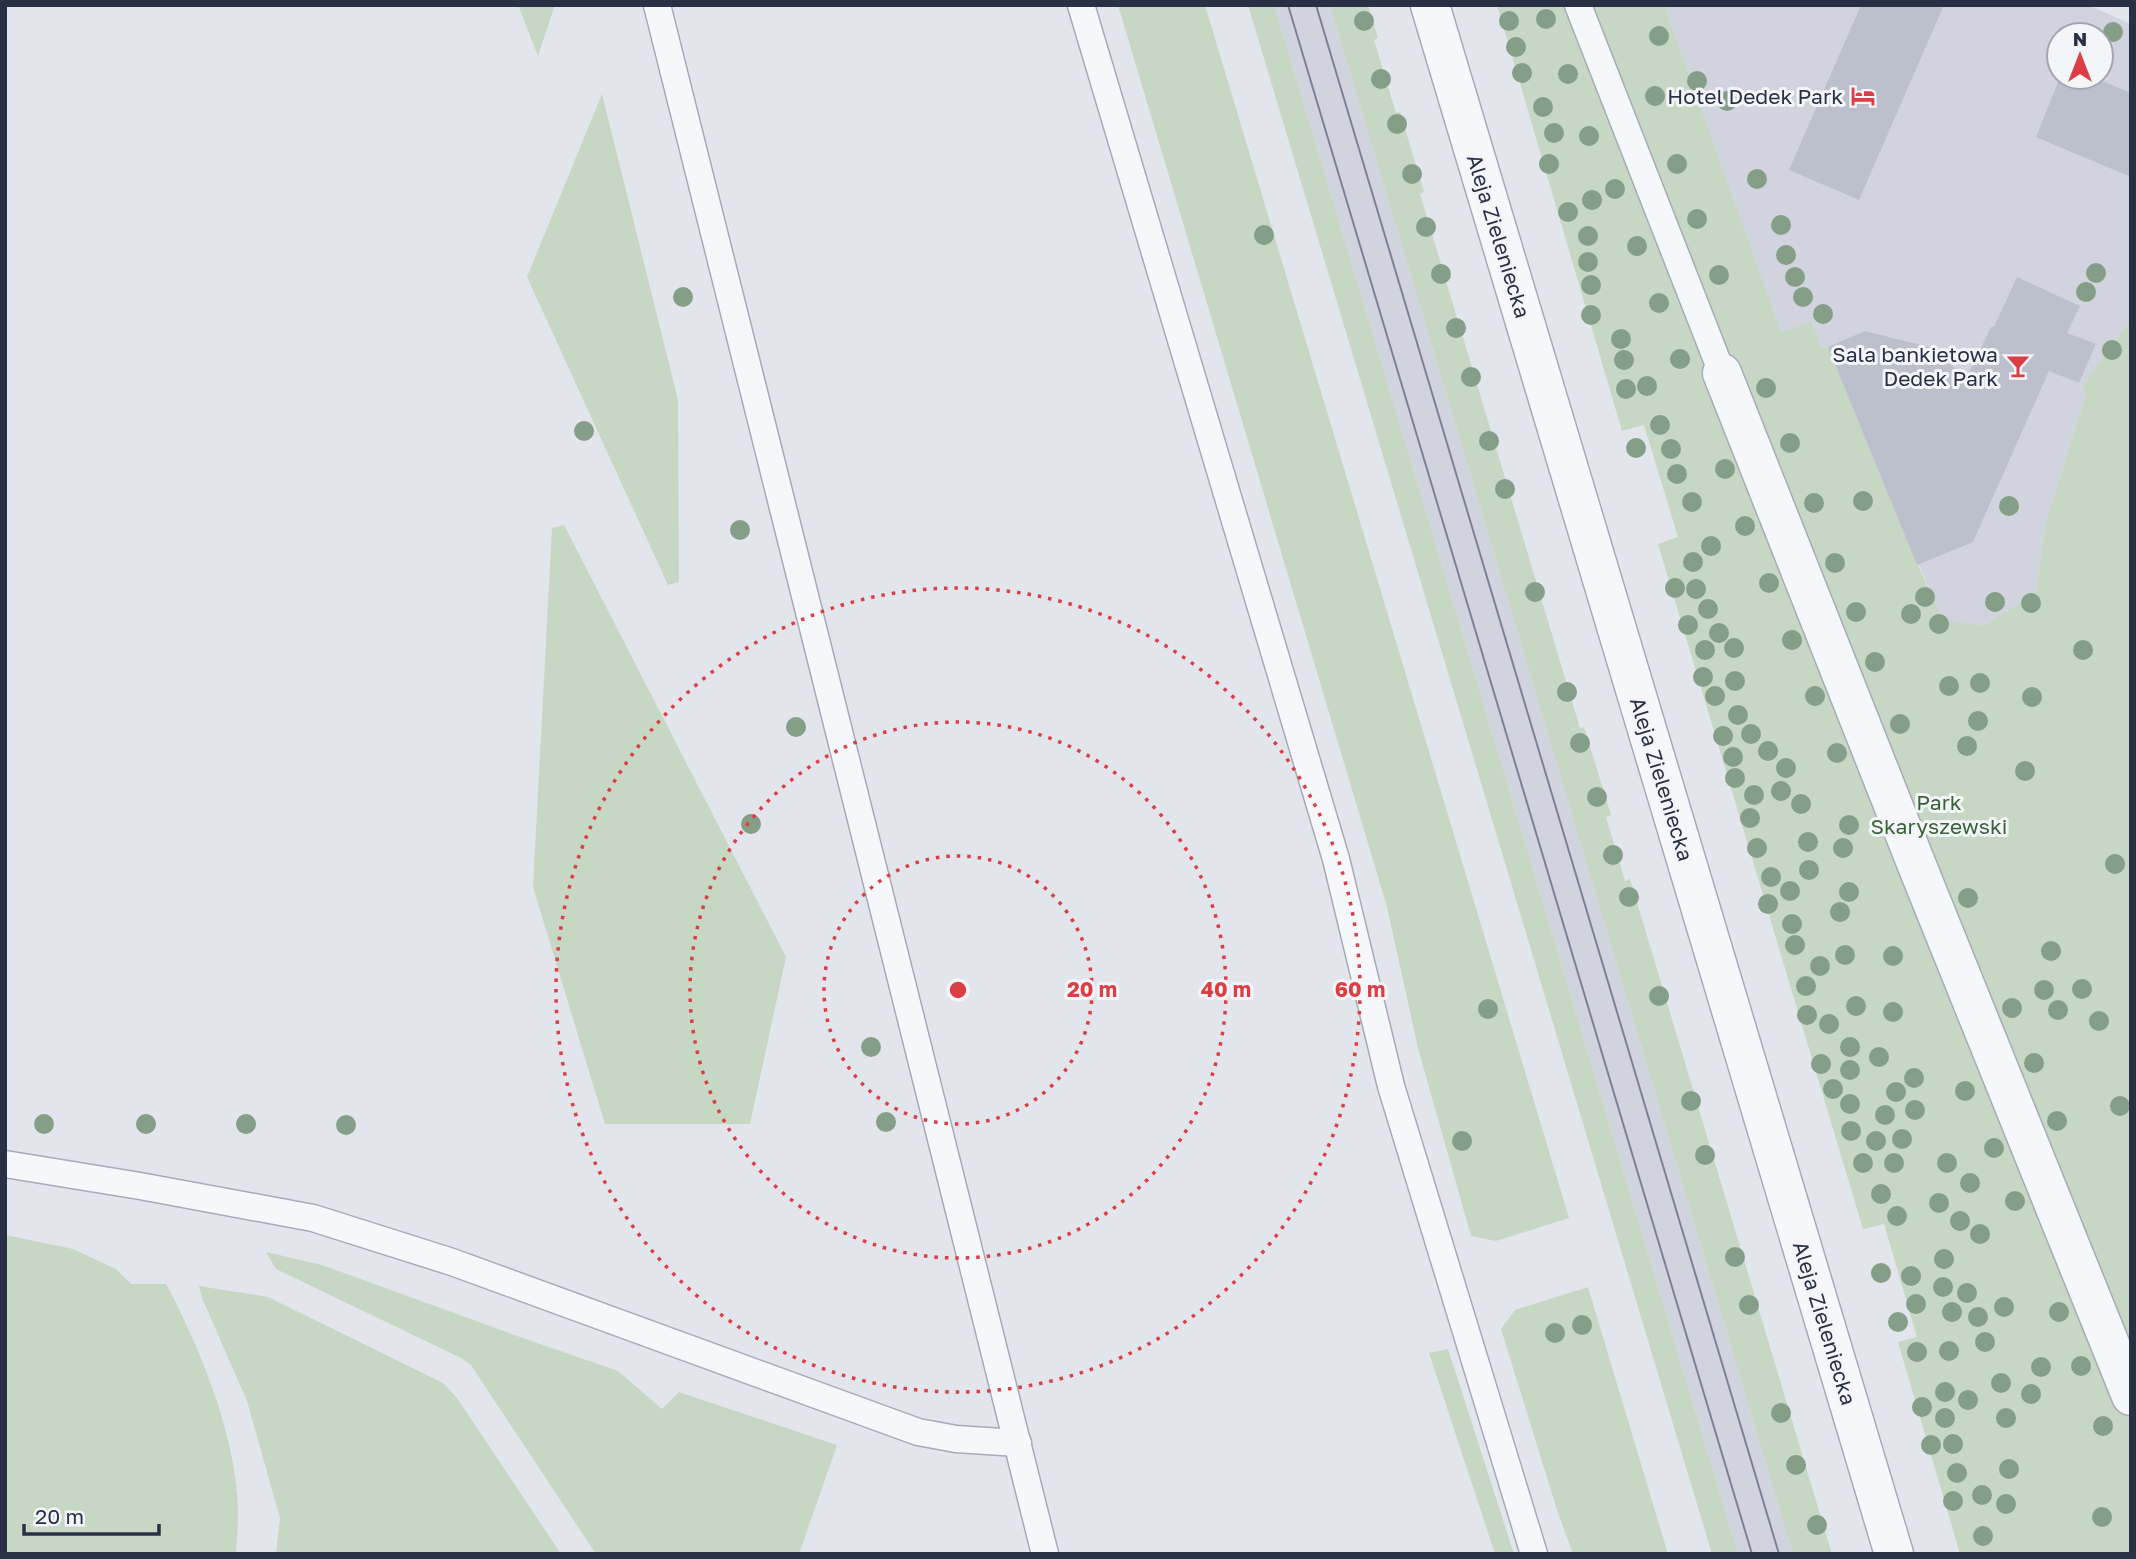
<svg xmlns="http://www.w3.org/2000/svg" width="2136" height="1559" font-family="'Golos Text',sans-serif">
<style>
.built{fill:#d1d4de;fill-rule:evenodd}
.green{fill:#c6d7c3}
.building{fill:#bcc0cd}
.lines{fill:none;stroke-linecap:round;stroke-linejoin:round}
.service-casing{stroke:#a7abb7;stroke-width:29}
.pedestrian-casing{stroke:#a7abb7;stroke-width:41}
.tertiary-casing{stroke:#a7abb7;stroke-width:41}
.service{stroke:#f6f7fa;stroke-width:26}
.pedestrian{stroke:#f6f7fa;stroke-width:38}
.tertiary{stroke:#f6f7fa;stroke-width:38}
.tram{stroke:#7b8297;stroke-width:2}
.tree{fill:#859e87}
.ring{fill:none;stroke:#db3e43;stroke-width:3.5;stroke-dasharray:3.5 7}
.labels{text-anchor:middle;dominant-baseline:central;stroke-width:6;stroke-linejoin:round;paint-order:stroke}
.poi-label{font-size:21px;fill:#293046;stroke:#f3f5f9;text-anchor:end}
.street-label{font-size:21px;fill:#293046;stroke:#f3f5f9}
.park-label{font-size:21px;fill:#386335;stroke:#f3f5f9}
.centre{fill:#db3e43;stroke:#f3f5f9;stroke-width:3.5}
.ring-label{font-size:21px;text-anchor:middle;font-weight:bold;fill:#db3e43;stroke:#f3f5f9;stroke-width:6;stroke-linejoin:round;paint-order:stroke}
</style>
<rect width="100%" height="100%" fill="#e3e5ec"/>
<!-- built -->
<g class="built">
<path d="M 1274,5 L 1330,5 L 1793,1554 L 1738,1554 Z"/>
<path d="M 1664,5 L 2088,5 L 2131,24 L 2131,319 L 2083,385 L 2085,397 L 2046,522 L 2036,592 L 1985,625 L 1943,620 L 1919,565 L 1917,565 L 1827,347 L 1823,349 L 1781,333 ZM 2059,35 L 2101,35 L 2101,77 L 2059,77 Z"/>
</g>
<!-- green -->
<g class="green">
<path d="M 518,5 L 555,5 L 538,56 Z"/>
<path d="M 1118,5 L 1205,5 L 1569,1218 L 1496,1241 L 1471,1236 L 1418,1048 L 1387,907 Z"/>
<path d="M 1248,5 L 1274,5 L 1738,1554 L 1712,1554 Z"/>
<path d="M 1330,5 L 1368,5 L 1378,38 L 1374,40 L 1396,113 L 1400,112 L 1424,192 L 1420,194 L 1580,728 L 1584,727 L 1611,815 L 1606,817 L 1625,881 L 1630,879 L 1832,1554 L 1793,1554 Z"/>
<path d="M 1497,5 L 1664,5 L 1781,332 L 1811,322 L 1822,349 L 1828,347 L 1917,565 L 1918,565 L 1943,620 L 1985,625 L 2036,592 L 2046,522 L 2085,397 L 2083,385 L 2131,319 L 2131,1554 L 1960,1554 L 1898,1342 L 1917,1337 L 1884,1224 L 1863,1229 L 1658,544 L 1678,537 L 1644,425 L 1622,431 Z"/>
<path d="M 602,94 L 678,400 L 679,582 L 668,585 L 527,277 Z"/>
<path d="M 564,525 L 786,957 L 750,1124 L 605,1124 L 533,887 L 552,528 Z"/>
<path d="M 5,1235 L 73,1249 L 116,1269 L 131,1284 L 166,1284 C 201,1350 236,1435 238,1510 C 238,1525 237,1539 236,1554 L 5,1554 Z"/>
<path d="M 266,1252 L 322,1265 L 520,1337 L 618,1371 L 662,1409 L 679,1392 L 837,1445 L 799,1554 L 596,1554 L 471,1365 L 461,1358 L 276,1269 Z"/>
<path d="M 199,1286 L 268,1297 L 443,1383 L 457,1398 L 561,1554 L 276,1554 L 280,1518 L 247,1401 L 202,1298 Z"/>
<path d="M 1588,1287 L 1668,1554 L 1573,1554 L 1558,1513 L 1501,1329 L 1515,1310 Z"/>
<path d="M 1448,1349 L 1514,1554 L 1495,1554 L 1429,1353 Z"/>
</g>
<!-- building -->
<g class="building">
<path d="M 1861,5 L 1944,5 L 1859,200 L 1789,170 Z"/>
<path d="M 2060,77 L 2093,77 L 2131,93 L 2131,177 L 2036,137 Z"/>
<path d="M 2017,277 L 2080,306 L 2067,333 L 2096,344 L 2079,383 L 2049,371 L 1973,542 L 1917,565 L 1828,347 L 1865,331 L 1933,348 L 1966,379 L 1991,327 L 1994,327 Z"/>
</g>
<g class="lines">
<!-- service casing -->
<g class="service-casing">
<g id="service">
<path d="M 657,5 L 1045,1554"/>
<path d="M 1081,5 L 1336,859 L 1391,1086 L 1534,1554"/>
<path d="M 1578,5 L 1722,373"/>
<path d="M 5,1164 L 140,1186 L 313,1218 L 452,1262 L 918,1432 L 956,1439 L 1018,1443"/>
</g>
</g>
<!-- pedestrian casing -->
<g class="pedestrian-casing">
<path id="pedestrian" d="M 1722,373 L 1918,868 L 2131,1396"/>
</g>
<!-- tertiary casing -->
<g class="tertiary-casing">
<path id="tertiary" d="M 1430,5 L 1894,1554"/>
</g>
<!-- service -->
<use href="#service" class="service"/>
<!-- pedestrian -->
<use href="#pedestrian" class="pedestrian"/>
<!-- tertiary -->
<use href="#tertiary" class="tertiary"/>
<!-- tram -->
<g class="tram">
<path d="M 1288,5 L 1752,1554"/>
<path d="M 1316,5 L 1779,1554"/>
</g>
</g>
<!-- trees -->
<g class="tree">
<circle cx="1546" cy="19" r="10"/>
<circle cx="1364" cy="21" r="10"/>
<circle cx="1509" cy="21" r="10"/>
<circle cx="2113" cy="32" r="10"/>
<circle cx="1659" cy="36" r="10"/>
<circle cx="1516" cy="47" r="10"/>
<circle cx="1522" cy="73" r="10"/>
<circle cx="1568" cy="74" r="10"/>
<circle cx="1381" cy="79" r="10"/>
<circle cx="1697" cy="81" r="10"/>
<circle cx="1655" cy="96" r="10"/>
<circle cx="1727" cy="101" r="10"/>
<circle cx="1543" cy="107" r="10"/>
<circle cx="1397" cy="124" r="10"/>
<circle cx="1554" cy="133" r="10"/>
<circle cx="1589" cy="136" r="10"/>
<circle cx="1549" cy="164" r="10"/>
<circle cx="1677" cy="164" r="10"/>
<circle cx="1412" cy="174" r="10"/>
<circle cx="1757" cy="179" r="10"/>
<circle cx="1615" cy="189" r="10"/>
<circle cx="1592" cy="200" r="10"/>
<circle cx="1568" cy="212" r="10"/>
<circle cx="1697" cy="219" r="10"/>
<circle cx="1781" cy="225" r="10"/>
<circle cx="1426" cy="227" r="10"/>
<circle cx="1264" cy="235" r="10"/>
<circle cx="1588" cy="236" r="10"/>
<circle cx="1637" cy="246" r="10"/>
<circle cx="1786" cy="255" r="10"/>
<circle cx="1588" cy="262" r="10"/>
<circle cx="2096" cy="273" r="10"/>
<circle cx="1441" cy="274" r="10"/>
<circle cx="1719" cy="275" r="10"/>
<circle cx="1795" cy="277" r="10"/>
<circle cx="1591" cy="285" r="10"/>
<circle cx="2086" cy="292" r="10"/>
<circle cx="683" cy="297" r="10"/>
<circle cx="1803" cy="297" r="10"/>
<circle cx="1659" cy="303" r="10"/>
<circle cx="1823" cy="314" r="10"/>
<circle cx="1591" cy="315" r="10"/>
<circle cx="1456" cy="328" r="10"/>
<circle cx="1621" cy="339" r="10"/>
<circle cx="2112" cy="350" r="10"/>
<circle cx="1680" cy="359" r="10"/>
<circle cx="1624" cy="360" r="10"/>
<circle cx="1471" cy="377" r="10"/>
<circle cx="1647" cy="386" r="10"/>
<circle cx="1766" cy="388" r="10"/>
<circle cx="1626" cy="389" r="10"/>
<circle cx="1660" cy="425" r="10"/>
<circle cx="584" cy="431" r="10"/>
<circle cx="1489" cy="441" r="10"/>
<circle cx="1790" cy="443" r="10"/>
<circle cx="1636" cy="448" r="10"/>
<circle cx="1671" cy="449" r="10"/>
<circle cx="1725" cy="469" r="10"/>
<circle cx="1677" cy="474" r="10"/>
<circle cx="1505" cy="489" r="10"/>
<circle cx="1863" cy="501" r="10"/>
<circle cx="1692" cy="502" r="10"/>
<circle cx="1814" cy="503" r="10"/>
<circle cx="2009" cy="506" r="10"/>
<circle cx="1745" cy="526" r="10"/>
<circle cx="740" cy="530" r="10"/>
<circle cx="1711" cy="546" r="10"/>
<circle cx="1693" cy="562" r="10"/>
<circle cx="1835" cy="563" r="10"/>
<circle cx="1769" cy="583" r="10"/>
<circle cx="1675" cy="588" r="10"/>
<circle cx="1696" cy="589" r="10"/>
<circle cx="1535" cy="592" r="10"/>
<circle cx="1925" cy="597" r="10"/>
<circle cx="1995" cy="602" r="10"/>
<circle cx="2031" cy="603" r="10"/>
<circle cx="1708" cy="609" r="10"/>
<circle cx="1856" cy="612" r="10"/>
<circle cx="1911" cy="614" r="10"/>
<circle cx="1939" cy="624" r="10"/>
<circle cx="1688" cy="625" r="10"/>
<circle cx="1719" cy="633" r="10"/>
<circle cx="1792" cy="640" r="10"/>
<circle cx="1734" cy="648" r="10"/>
<circle cx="1705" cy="650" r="10"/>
<circle cx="2083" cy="650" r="10"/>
<circle cx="1875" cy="662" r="10"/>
<circle cx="1703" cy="677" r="10"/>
<circle cx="1735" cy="681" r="10"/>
<circle cx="1980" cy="683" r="10"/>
<circle cx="1949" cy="686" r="10"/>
<circle cx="1567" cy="692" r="10"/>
<circle cx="1715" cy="696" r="10"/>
<circle cx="1815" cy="696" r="10"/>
<circle cx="2032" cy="697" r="10"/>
<circle cx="1738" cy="715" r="10"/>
<circle cx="1978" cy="721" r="10"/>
<circle cx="1900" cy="724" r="10"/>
<circle cx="796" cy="727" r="10"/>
<circle cx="1751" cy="734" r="10"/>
<circle cx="1723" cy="736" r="10"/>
<circle cx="1580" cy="743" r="10"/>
<circle cx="1967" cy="746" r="10"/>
<circle cx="1768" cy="751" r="10"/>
<circle cx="1837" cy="753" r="10"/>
<circle cx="1733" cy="757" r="10"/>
<circle cx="1786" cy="768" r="10"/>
<circle cx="2025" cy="771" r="10"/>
<circle cx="1735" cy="778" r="10"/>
<circle cx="1781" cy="791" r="10"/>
<circle cx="1754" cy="795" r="10"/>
<circle cx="1597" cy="797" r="10"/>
<circle cx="1801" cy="804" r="10"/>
<circle cx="1750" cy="818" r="10"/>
<circle cx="751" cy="824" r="10"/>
<circle cx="1849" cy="825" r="10"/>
<circle cx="1808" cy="842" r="10"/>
<circle cx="1757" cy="848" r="10"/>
<circle cx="1843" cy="848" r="10"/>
<circle cx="1613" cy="855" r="10"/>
<circle cx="2115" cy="864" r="10"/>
<circle cx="1809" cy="870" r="10"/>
<circle cx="1771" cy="877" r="10"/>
<circle cx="1790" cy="891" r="10"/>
<circle cx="1849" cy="892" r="10"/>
<circle cx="1629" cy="897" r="10"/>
<circle cx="1968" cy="898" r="10"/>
<circle cx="1768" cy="904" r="10"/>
<circle cx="1840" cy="912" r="10"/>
<circle cx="1792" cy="924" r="10"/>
<circle cx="1795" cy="945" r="10"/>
<circle cx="2051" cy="951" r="10"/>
<circle cx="1845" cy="955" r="10"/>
<circle cx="1893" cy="956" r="10"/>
<circle cx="1820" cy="966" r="10"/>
<circle cx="1806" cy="986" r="10"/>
<circle cx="2082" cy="989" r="10"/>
<circle cx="2044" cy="990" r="10"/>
<circle cx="1659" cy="996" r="10"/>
<circle cx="1856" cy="1006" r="10"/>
<circle cx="2012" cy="1008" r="10"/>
<circle cx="1488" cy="1009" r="10"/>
<circle cx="2058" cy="1010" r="10"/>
<circle cx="1893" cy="1012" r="10"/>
<circle cx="1807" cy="1015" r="10"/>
<circle cx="2099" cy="1021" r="10"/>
<circle cx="1829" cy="1024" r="10"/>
<circle cx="871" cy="1047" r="10"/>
<circle cx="1850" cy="1047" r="10"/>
<circle cx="1879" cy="1057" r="10"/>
<circle cx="2034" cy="1063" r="10"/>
<circle cx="1821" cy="1064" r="10"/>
<circle cx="1850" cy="1070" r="10"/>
<circle cx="1914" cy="1078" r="10"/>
<circle cx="1833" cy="1089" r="10"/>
<circle cx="1965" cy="1091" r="10"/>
<circle cx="1896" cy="1092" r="10"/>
<circle cx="1691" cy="1101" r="10"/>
<circle cx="1850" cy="1104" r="10"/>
<circle cx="2120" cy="1106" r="10"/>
<circle cx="1915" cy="1110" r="10"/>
<circle cx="1885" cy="1115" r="10"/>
<circle cx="2057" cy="1121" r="10"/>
<circle cx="886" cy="1122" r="10"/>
<circle cx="44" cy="1124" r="10"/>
<circle cx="146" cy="1124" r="10"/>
<circle cx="246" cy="1124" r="10"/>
<circle cx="346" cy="1125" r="10"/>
<circle cx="1851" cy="1131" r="10"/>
<circle cx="1902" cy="1139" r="10"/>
<circle cx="1462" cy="1141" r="10"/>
<circle cx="1876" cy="1141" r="10"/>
<circle cx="1994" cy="1148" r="10"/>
<circle cx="1705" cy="1155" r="10"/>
<circle cx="1863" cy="1163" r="10"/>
<circle cx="1894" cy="1163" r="10"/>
<circle cx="1947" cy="1163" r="10"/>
<circle cx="1970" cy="1183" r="10"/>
<circle cx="1881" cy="1194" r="10"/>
<circle cx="2015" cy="1201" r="10"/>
<circle cx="1939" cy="1203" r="10"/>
<circle cx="1897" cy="1216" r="10"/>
<circle cx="1960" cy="1221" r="10"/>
<circle cx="1980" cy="1234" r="10"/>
<circle cx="1735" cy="1257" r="10"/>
<circle cx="1944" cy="1259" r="10"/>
<circle cx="1881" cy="1273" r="10"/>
<circle cx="1911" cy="1276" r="10"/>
<circle cx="1943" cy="1287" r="10"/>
<circle cx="1967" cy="1293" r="10"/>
<circle cx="1916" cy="1304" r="10"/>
<circle cx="1749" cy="1305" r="10"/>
<circle cx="2004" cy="1307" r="10"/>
<circle cx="1952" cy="1312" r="10"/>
<circle cx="2059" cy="1312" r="10"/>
<circle cx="1978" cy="1317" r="10"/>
<circle cx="1898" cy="1322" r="10"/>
<circle cx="1582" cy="1325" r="10"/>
<circle cx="1555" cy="1333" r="10"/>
<circle cx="1985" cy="1342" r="10"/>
<circle cx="1949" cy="1351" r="10"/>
<circle cx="1917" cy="1352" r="10"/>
<circle cx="2081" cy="1366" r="10"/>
<circle cx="2041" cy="1367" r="10"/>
<circle cx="2001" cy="1383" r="10"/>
<circle cx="1945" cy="1392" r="10"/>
<circle cx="2031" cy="1394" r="10"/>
<circle cx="1968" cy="1400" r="10"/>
<circle cx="1922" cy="1407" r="10"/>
<circle cx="1781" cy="1413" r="10"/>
<circle cx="1945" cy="1418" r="10"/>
<circle cx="2006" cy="1418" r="10"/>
<circle cx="2103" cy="1426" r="10"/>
<circle cx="1953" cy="1444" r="10"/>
<circle cx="1931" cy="1445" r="10"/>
<circle cx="1796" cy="1465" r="10"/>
<circle cx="2009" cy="1469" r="10"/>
<circle cx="1957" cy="1473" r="10"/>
<circle cx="1982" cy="1495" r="10"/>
<circle cx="1953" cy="1501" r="10"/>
<circle cx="2006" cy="1504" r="10"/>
<circle cx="2102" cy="1517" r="10"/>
<circle cx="1817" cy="1525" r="10"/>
<circle cx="1983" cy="1536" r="10"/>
</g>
<!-- distance rings -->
<g class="ring">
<circle cx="958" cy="990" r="134"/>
<circle cx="958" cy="990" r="268"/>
<circle cx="958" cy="990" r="402"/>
</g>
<!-- icons -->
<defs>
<g id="hotel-bare" transform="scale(1.89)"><path d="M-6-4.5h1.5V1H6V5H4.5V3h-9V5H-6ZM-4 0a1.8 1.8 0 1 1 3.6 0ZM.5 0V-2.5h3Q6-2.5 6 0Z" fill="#db3e43" stroke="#f3f5f9" stroke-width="2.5" paint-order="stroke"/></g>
<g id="bar-bare" transform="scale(1.89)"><path d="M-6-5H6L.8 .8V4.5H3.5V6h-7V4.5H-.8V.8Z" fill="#db3e43" stroke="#f3f5f9" stroke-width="2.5" paint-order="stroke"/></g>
</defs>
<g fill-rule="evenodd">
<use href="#hotel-bare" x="1863" y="96"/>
<use href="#bar-bare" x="2018" y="366"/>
</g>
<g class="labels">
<!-- poi labels -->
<g class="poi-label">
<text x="1843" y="96">Hotel Dedek Park</text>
<text x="1998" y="354">Sala bankietowa<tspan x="1998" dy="24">Dedek Park</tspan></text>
</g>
<!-- street labels -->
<g class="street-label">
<text transform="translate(1499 236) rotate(73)">Aleja Zieleniecka</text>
<text transform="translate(1662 779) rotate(73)">Aleja Zieleniecka</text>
<text transform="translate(1825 1323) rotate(73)">Aleja Zieleniecka</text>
</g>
<!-- park labels -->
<g class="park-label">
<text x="1939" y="802">Park<tspan x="1939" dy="24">Skaryszewski</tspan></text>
</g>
</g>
<circle cx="958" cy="990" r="10" class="centre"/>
<g class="ring-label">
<text x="1092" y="997">20 m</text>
<text x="1226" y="997">40 m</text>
<text x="1360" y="997">60 m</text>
</g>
<!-- border -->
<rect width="2136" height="1559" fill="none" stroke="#293046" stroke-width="14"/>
<!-- north arrow -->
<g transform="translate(2080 56)"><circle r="33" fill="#f3f5f9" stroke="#a2a6b1" stroke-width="2"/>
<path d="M0-5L12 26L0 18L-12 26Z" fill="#db3e43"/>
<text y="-10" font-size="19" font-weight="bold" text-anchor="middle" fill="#293046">N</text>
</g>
<!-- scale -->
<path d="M24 1524v10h135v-10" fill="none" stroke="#293046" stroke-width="3.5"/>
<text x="35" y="1524" font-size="21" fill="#293046" stroke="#f3f5f9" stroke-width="5" paint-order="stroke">20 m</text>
</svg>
